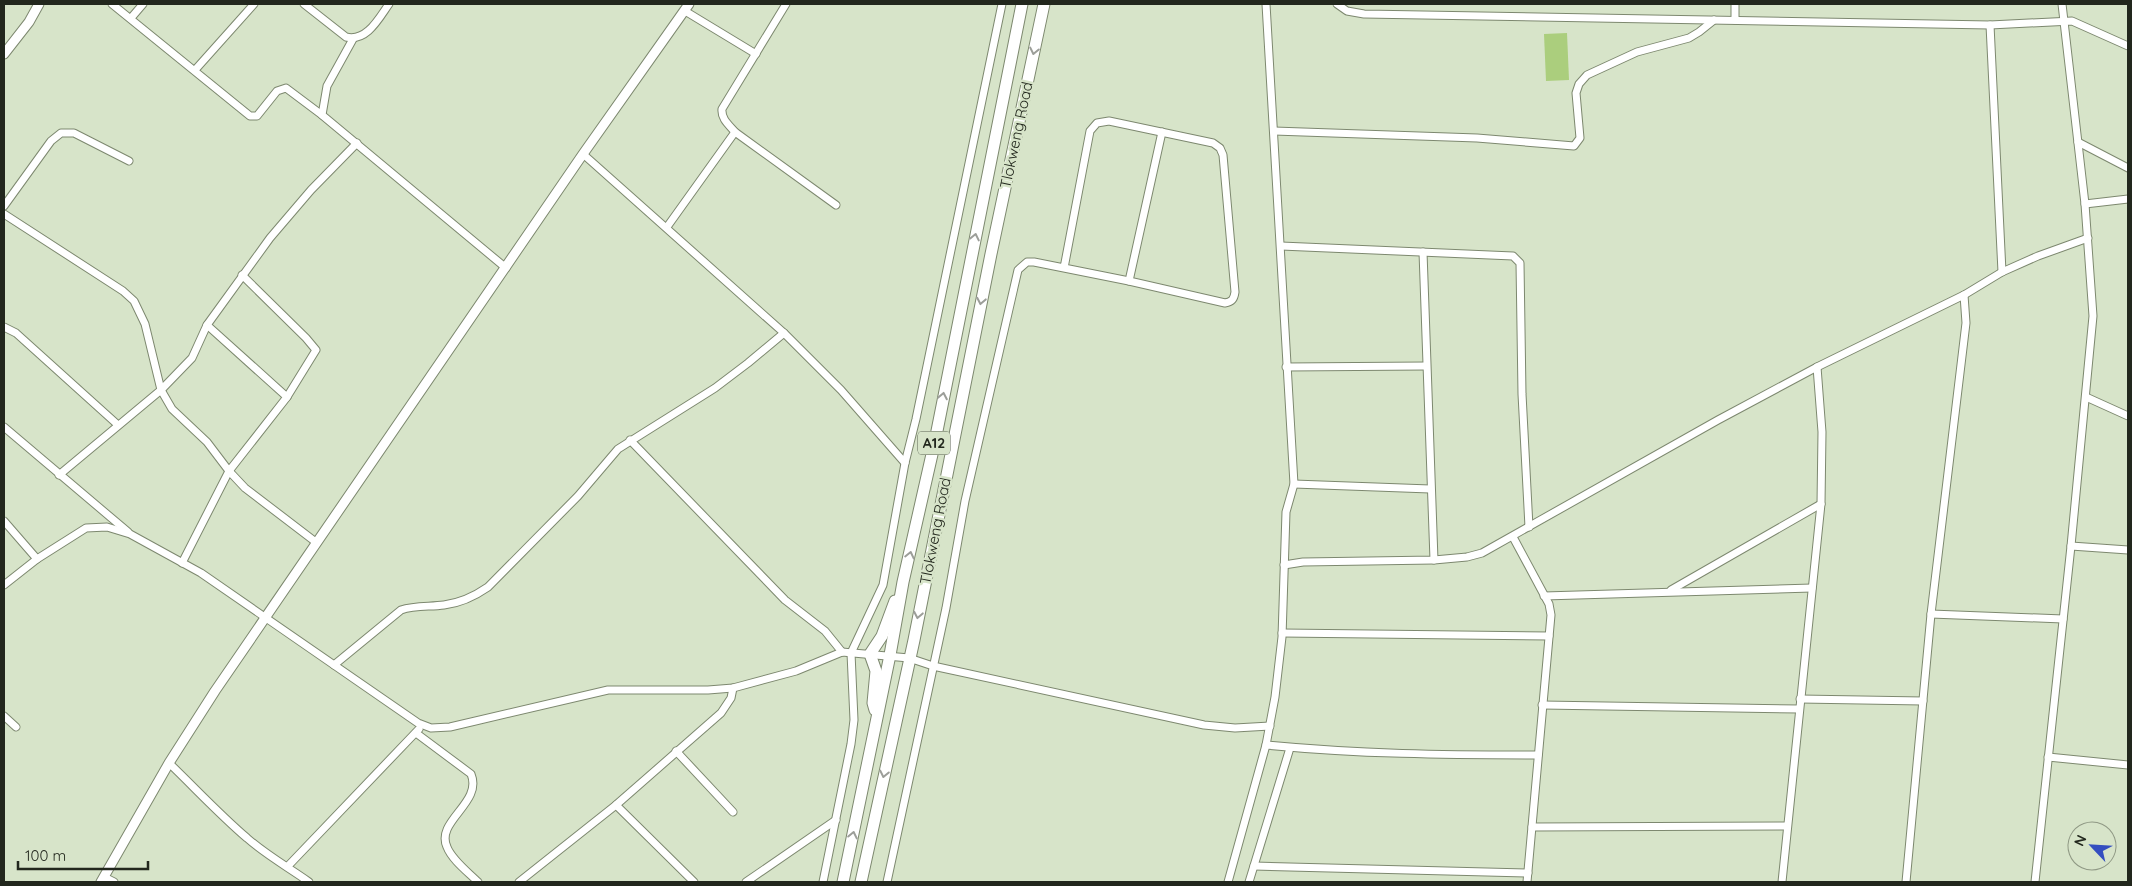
<svg xmlns="http://www.w3.org/2000/svg" width="2132" height="886" font-family="Quicksand,sans-serif">
<style>
.green{fill:#abce7d}
.lines{fill:none;stroke-linecap:round;stroke-linejoin:round}
.minor-casing{stroke:#7d886f;stroke-width:9}
.tertiary-casing{stroke:#7d886f;stroke-width:11}
.primary-casing{stroke:#7d886f;stroke-width:13}
.minor{stroke:#fff;stroke-width:7}
.tertiary{stroke:#fff;stroke-width:9}
.primary{stroke:#fff;stroke-width:11}
.oneway{stroke:#9c9e99}
.labels{text-anchor:middle;dominant-baseline:central;stroke-width:5;stroke-linejoin:round;paint-order:stroke}
.shield{fill:#d7e4c9;stroke:#586051;stroke-width:1}
.shield-label{font-size:14px;font-weight:bold;fill:#22271d}
.street-label{font-size:15px;fill:#22271d;stroke:#d7e4c9}
</style>
<rect width="100%" height="100%" fill="#d7e4c9"/>
<!-- green -->
<path class="green" d="M 1567,33 L 1569,80 L 1546,81 L 1544,34 Z"/>
<g class="lines">
<!-- minor casing -->
<g class="minor-casing">
<g id="minor">
<path d="M 112,4 L 250,116 L 257,116 L 277,91 L 286,88 L 322,115"/>
<path d="M 304,4 L 346,37 C 367,42 379,18 389,4"/>
<path d="M 786,4 L 722,109 C 721,119 729,125 735,132 L 836,205"/>
<path d="M 1337,4 L 1347,11 L 1364,14 L 1990,25 L 2072,21 L 2128,46"/>
<path d="M 1735,4 L 1735,20"/>
<path d="M 685,11 L 756,54"/>
<path d="M 131,18 L 143,4"/>
<path d="M 1990,25 L 2002,272"/>
<path d="M 353,39 L 327,86 L 322,115 L 506,268"/>
<path d="M 195,70 L 254,4"/>
<path d="M 1274,131 L 1477,138 L 1574,146 L 1580,138 L 1576,93 L 1579,84 L 1587,75 L 1637,52 L 1689,38 L 1699,32 L 1714,20"/>
<path d="M 2078,142 L 2128,168"/>
<path d="M 583,154 L 784,333 L 841,390 L 905,463"/>
<path d="M 2085,204 L 2128,199"/>
<path d="M 4,206 L 51,141 L 61,133 L 74,133 L 129,161"/>
<path d="M 4,214 L 123,291 L 134,301 L 145,324 L 161,390 L 172,409 L 207,442 L 229,471 L 245,488 L 317,543"/>
<path d="M 667,227 L 735,132"/>
<path d="M 1281,246 L 1513,256 L 1520,263 L 1522,394 L 1529,527"/>
<path d="M 1423,252 L 1434,560"/>
<path d="M 242,275 L 306,338 L 316,350 L 287,397"/>
<path d="M 1129,281 L 1162,132"/>
<path d="M 4,327 L 16,333 L 118,425"/>
<path d="M 1286,367 L 1426,366"/>
<path d="M 2086,397 L 2128,416"/>
<path d="M 4,427 L 128,532"/>
<path d="M 630,440 L 785,600 L 825,631 L 842,652"/>
<path d="M 59,475 L 161,390 L 192,358 L 207,325 L 270,238 L 311,190 L 357,143"/>
<path d="M 1294,484 L 1430,489"/>
<path d="M 4,521 L 37,559"/>
<path d="M 1513,537 L 1549,604 L 1551,615 L 1527,882"/>
<path d="M 2071,546 L 2128,550"/>
<path d="M 182,563 L 229,471 L 287,397 L 207,325"/>
<path d="M 1284,565 L 1303,562 L 1434,560 L 1467,557 L 1482,553 L 1718,420 L 1817,367 L 1964,295 L 2002,272 L 2038,256 L 2088,238"/>
<path d="M 4,585 L 37,559 L 86,528 L 107,527 L 130,534 L 201,573 L 418,723 L 431,728 L 450,727 L 608,690 L 708,690 L 733,688 L 796,671 L 842,652 L 909,658 L 933,666 L 1204,725 L 1235,728 L 1270,726"/>
<path d="M 1671,590 L 1821,504"/>
<path d="M 1544,596 L 1812,588"/>
<path d="M 1931,614 L 2063,619"/>
<path d="M 1282,633 L 1549,636"/>
<path d="M 334,665 L 401,610 C 415,605 430,607 444,605 C 460,603 475,596 488,587 L 578,496 L 618,449 L 715,388 L 748,363 L 784,333"/>
<path d="M 1800,699 L 1923,701"/>
<path d="M 1542,705 L 1799,709"/>
<path d="M 4,716 L 16,727"/>
<path d="M 416,733 L 471,774 C 483,803 435,821 447,847 C 452,860 468,872 478,882"/>
<path d="M 1266,745 C 1357,754 1447,755 1538,755"/>
<path d="M 676,751 L 733,812"/>
<path d="M 2048,757 L 2128,765"/>
<path d="M 169,763 C 195,788 220,815 247,838 C 266,855 288,867 309,882"/>
<path d="M 616,805 L 694,882"/>
<path d="M 1532,827 L 1787,826"/>
<path d="M 288,866 L 419,729"/>
<path d="M 1254,866 L 1528,873"/>
<path d="M 104,877 L 114,882"/>
<path d="M 519,882 L 616,805 L 721,713 L 731,698 L 733,688"/>
<path d="M 746,882 L 836,820"/>
<path d="M 823,882 L 851,744 L 854,720 L 851,653 L 883,585 L 905,463 L 916,419 L 1002,4"/>
<path d="M 887,882 L 946,608 L 965,501 L 1018,270 L 1027,262 L 1034,262 L 1129,281 L 1225,303 C 1232,302 1234,299 1235,292 L 1223,155 L 1220,148 L 1213,143 L 1109,121 L 1097,123 L 1090,131 L 1064,268"/>
<path d="M 1228,882 L 1266,745 L 1275,697 L 1282,637 L 1286,512 L 1294,484 L 1266,4"/>
<path d="M 1249,882 L 1290,748"/>
<path d="M 1782,882 L 1821,504 L 1822,432 L 1817,367"/>
<path d="M 1906,882 L 1931,614 L 1966,323 L 1964,295"/>
<path d="M 2035,882 L 2071,546 L 2093,316 L 2085,204 L 2062,4"/>
</g>
</g>
<!-- tertiary casing -->
<g class="tertiary-casing">
<g id="tertiary">
<path d="M 4,54 L 29,22 L 39,4"/>
<path d="M 101,882 L 169,763 L 215,691 L 583,154 L 689,4"/>
</g>
</g>
<!-- primary casing -->
<g class="primary-casing">
<g id="primary">
<path d="M 875,710 L 873,703 L 876,671 L 870,654 L 882,636 L 895,601"/>
<path d="M 843,882 L 890,655 L 903,582 L 935,441 L 1022,4"/>
<path d="M 861,882 L 914,640 L 991,254 L 1044,4"/>
</g>
</g>
<!-- minor -->
<use href="#minor" class="minor"/>
<!-- tertiary -->
<use href="#tertiary" class="tertiary"/>
<!-- primary -->
<use href="#primary" class="primary"/>
</g>
<!-- one-way arrows -->
<defs><path id="oneway-chevron" d="M-2-3.5L2.5 0L-2 3.5" fill="none" stroke-width="1.6" stroke-linecap="round" stroke-linejoin="round" transform="scale(1.25)"/></defs>
<g class="oneway">
<use href="#oneway-chevron" transform="translate(1034 51) rotate(102)"/>
<use href="#oneway-chevron" transform="translate(975 237) rotate(-78)"/>
<use href="#oneway-chevron" transform="translate(981 301) rotate(101)"/>
<use href="#oneway-chevron" transform="translate(943 396) rotate(-79)"/>
<use href="#oneway-chevron" transform="translate(910 555) rotate(-77)"/>
<use href="#oneway-chevron" transform="translate(918 615) rotate(101)"/>
<use href="#oneway-chevron" transform="translate(884 774) rotate(102)"/>
<use href="#oneway-chevron" transform="translate(853 835) rotate(-78)"/>
</g>
<g class="labels">
<!-- shield labels -->
<rect class="shield" x="918" y="431.5" width="32" height="23" rx="4"/>
<g class="shield-label">
<text x="934" y="443">A12</text>
</g>
<!-- street labels -->
<g class="street-label">
<text transform="translate(1016 135) rotate(-78)">Tlokweng Road</text>
<text transform="translate(935 531) rotate(-79)">Tlokweng Road</text>
</g>
</g>
<!-- border -->
<rect width="2132" height="886" fill="none" stroke="#22271d" stroke-width="10"/>
<!-- north arrow -->
<g transform="translate(2092 846) rotate(295)"><circle r="24" fill="#d7e4c9" stroke="#8f9884"/>
<path d="M0-4L9 19L0 12L-9 19Z" fill="#344ec0"/>
<text y="-8" font-size="14" font-weight="bold" text-anchor="middle" fill="#22271d">N</text>
</g>
<!-- scale -->
<path d="M18 861v8h130v-8" fill="none" stroke="#22271d" stroke-width="2.5"/>
<text x="25" y="861" font-size="15" fill="#22271d" stroke="#d7e4c9" stroke-width="4" paint-order="stroke">100 m</text>
</svg>
